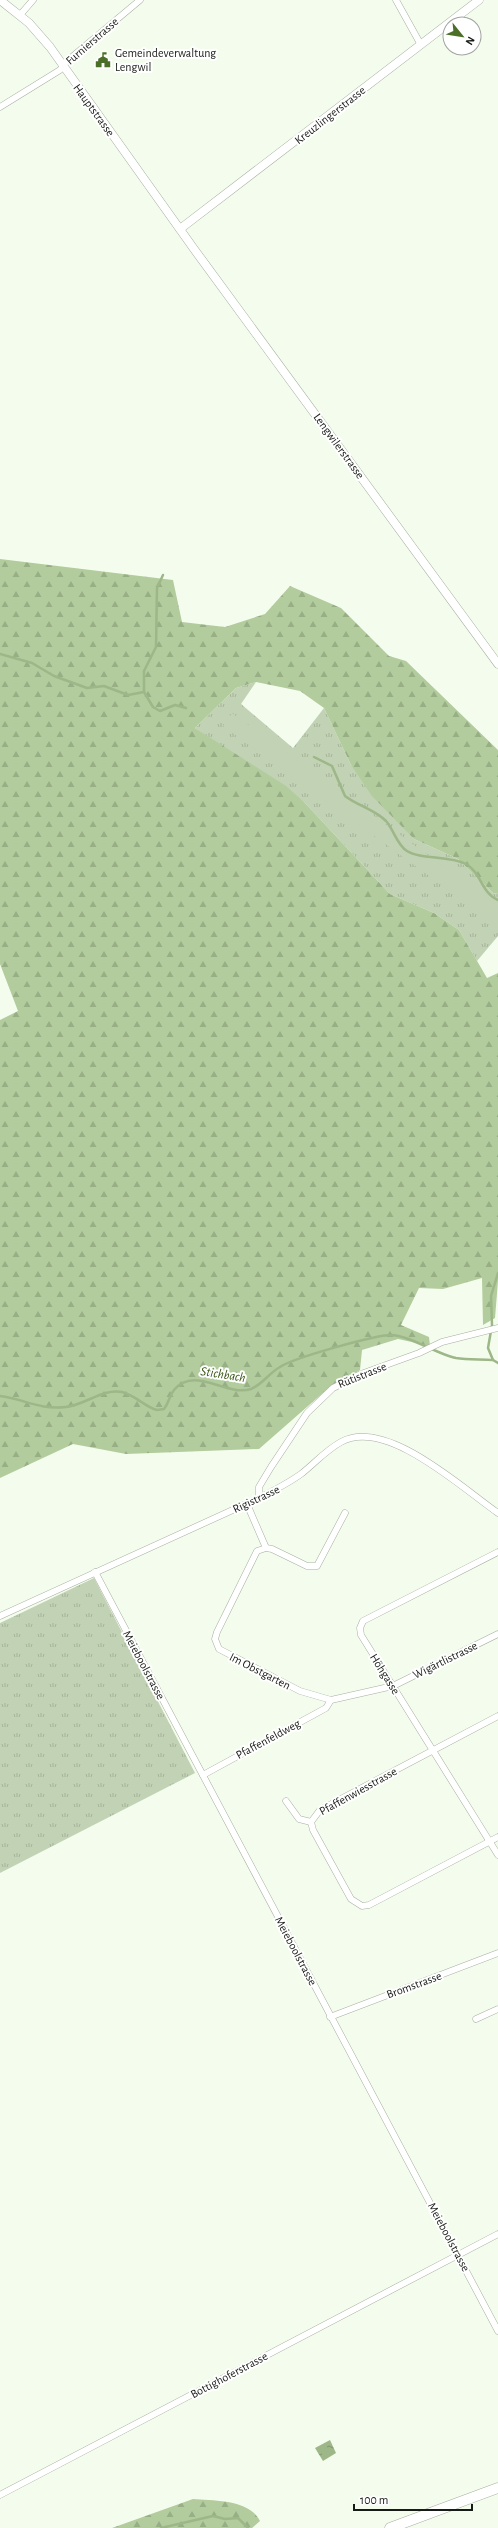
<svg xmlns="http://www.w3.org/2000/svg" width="498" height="2528" font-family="'Alegreya Sans',sans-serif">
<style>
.grass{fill:url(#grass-tufts)}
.forest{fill:url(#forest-firs)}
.park{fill:#c2d2b4}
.water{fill:url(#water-ripples)}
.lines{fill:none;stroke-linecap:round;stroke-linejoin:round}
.stream{stroke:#9db788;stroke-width:2.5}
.minor-casing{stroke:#a7afa0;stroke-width:7}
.tertiary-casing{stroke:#a7afa0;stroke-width:9}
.primary-casing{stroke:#a7afa0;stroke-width:11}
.minor{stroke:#fff;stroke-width:6}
.tertiary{stroke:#fff;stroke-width:8}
.primary{stroke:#fff;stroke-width:10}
.labels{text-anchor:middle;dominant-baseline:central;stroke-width:4;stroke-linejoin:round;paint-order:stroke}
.street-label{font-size:12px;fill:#171b15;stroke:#fff}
.poi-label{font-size:12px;fill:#171b15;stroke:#fff;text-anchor:start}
.water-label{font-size:13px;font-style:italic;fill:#35530f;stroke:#fff}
</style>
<defs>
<pattern id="grass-tufts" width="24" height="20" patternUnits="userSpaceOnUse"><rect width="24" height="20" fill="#c2d2b4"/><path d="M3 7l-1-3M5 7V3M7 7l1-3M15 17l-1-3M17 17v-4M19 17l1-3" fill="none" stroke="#a6b49a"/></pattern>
<pattern id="forest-firs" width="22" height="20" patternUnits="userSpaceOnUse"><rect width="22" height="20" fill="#b2cc9d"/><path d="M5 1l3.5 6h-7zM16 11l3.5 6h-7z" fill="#98af86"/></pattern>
<pattern id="water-ripples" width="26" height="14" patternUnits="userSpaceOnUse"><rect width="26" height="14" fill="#9db788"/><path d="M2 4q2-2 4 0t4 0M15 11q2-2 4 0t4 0" fill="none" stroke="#7f946e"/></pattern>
</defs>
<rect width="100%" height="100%" fill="#f4fded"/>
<!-- grass -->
<g class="grass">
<path d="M 256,682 L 241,704 L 293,748 L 324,708 L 351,765 L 414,839 L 458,859 L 493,893 L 498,894 L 498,936 L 477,961 L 459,930 L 434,913 L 390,894 L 305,803 L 195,728 L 236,688 Z"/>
<path d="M 94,1578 L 195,1773 L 0,1873 L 0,1623 Z"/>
</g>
<!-- forest -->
<g class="forest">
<path d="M 0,559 L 173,580 L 182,622 L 225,627 L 265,614 L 290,586 L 341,608 L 389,656 L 406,661 L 498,750 L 498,894 L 493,893 L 458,859 L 414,839 L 372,796 L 351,765 L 324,708 L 300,691 L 256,682 L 236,688 L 195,728 L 286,786 L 305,803 L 390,894 L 434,913 L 459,930 L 487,978 L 498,973 L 498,1281 L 495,1318 L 483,1325 L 482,1278 L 443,1289 L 419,1288 L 401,1325 L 429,1337 L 430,1346 L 398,1339 L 362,1350 L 360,1370 L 324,1392 L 259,1449 L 126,1454 L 73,1444 L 0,1478 L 0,1020 L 18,1011 L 0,964 Z"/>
<path d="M 193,2499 C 214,2501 249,2499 260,2521 L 252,2528 L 112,2528 Z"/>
</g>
<!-- park -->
<path class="park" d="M 232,713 L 498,906 L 498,926 L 223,726 Z"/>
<!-- water -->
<path class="water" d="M 330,2440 L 336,2453 L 323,2461 L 315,2448 Z"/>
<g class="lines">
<!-- stream -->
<g class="stream">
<path d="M 0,654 L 32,663 L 54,676 L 87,688 L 104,686 L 128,695 L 144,692 L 153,707 L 160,711 L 175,705 L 186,708"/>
<path d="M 144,692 L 144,671 L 156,647 L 157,588 L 163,575"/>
<path d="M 314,757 L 332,766 L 345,796 C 358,806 374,809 386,821 C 394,830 397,845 407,851 C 421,860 448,855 466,864 C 481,872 481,893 498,900"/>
<path d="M 493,1360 L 488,1348 L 492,1325 L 491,1296 L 498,1273"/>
<path d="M 0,1396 C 24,1399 39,1410 66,1407 C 85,1405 103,1388 122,1392 C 135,1395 145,1407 157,1410 L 164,1409 C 169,1403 169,1396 174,1390 C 195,1365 226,1397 251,1389 C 263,1384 269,1373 280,1367 C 293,1358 375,1335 391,1335 C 408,1335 437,1354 456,1358 C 468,1360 481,1359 493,1360 L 498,1363"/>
<path d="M 161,2528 L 213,2516 L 225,2519 L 238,2518 L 248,2528"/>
</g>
<!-- minor casing -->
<g class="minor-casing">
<g id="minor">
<path d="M 396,0 L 421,45"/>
<path d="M 20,15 L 33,0"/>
<path d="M 0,107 L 60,70 L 66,62 L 140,0"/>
<path d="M 259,1498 L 259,1487 L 271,1467 L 307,1413 L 333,1388 L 361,1374 L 419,1353 L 442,1342 L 498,1328"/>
<path d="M 247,1504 L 266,1548"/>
<path d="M 345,1513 L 317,1566 L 307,1566 L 272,1549 L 266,1548 L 257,1551 L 217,1632 L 215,1639 L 219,1649 L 300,1691 L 331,1700 L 393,1686 L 498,1634"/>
<path d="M 498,1552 L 363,1621 L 360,1628 L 361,1635 L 498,1855"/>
<path d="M 95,1572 L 498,2331"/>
<path d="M 0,1616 L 259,1498 C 273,1491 287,1484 301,1474 C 314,1464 326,1450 341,1442 C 386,1417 463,1489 498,1513"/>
<path d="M 498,1716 L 320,1810 L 311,1822 L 313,1830 L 351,1899 L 362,1906 L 369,1905 L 498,1837"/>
<path d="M 203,1775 L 326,1708 L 331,1700"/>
<path d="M 286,1801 L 299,1819 L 311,1822"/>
<path d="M 330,2017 L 498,1953"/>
<path d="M 476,2019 L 498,2009"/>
<path d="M 0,2495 L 498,2234"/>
</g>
</g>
<!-- tertiary casing -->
<g class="tertiary-casing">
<g id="tertiary">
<path d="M 0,0 L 29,23 L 50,47 L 194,249 L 498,664"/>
<path d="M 180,229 L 479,0"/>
</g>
</g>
<!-- primary casing -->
<g class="primary-casing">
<path id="primary" d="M 390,2528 L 498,2488"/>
</g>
<!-- minor -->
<use href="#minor" class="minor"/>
<!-- tertiary -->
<use href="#tertiary" class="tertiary"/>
<!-- primary -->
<use href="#primary" class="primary"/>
</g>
<!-- icons -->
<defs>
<g id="civic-bare" transform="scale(1.2)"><path d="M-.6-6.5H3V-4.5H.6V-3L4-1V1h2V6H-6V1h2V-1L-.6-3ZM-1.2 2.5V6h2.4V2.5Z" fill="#4c6f27" stroke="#fff" stroke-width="2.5" paint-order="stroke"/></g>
</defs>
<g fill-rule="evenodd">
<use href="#civic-bare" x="103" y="60"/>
</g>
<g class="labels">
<!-- street labels -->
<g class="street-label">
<text transform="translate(92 41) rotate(-41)">Furnierstrasse</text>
<text transform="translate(94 110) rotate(54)">Hauptstrasse</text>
<text transform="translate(330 115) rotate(-38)">Kreuzlingerstrasse</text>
<text transform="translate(339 446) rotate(54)">Lengwilerstrasse</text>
<text transform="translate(362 1375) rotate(-22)">Rütistrasse</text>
<text transform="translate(256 1499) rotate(-25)">Rigistrasse</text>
<text transform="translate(445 1660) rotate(-26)">Wigärtlistrasse</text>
<text transform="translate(144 1665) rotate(62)">Meieboolstrasse</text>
<text transform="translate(260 1671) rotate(27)">Im Obstgarten</text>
<text transform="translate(385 1674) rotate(58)">Höhgasse</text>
<text transform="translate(268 1739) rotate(-28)">Pfaffenfeldweg</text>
<text transform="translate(358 1791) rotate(-29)">Pfaffenwiesstrasse</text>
<text transform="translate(296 1951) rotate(62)">Meieboolstrasse</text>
<text transform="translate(414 1985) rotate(-20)">Bromstrasse</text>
<text transform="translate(449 2237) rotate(62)">Meieboolstrasse</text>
<text transform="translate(229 2375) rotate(-28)">Bottighoferstrasse</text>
</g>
<!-- poi labels -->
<g class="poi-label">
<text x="115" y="53">Gemeindeverwaltung<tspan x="115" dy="14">Lengwil</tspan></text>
</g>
<!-- water labels -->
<g class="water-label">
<text transform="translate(223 1375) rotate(9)">Stichbach</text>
</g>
</g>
<!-- north arrow -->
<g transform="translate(462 36) rotate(120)"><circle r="19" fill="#ffffff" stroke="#a2a4a1"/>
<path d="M0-3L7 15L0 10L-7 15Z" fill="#4c6f27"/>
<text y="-6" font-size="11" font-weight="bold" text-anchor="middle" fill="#171b15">N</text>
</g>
<!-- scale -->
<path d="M354 2504v6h118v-6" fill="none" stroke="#171b15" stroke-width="2"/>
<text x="360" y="2504" font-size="12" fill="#171b15" stroke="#ffffff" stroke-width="3" paint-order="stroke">100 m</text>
</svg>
